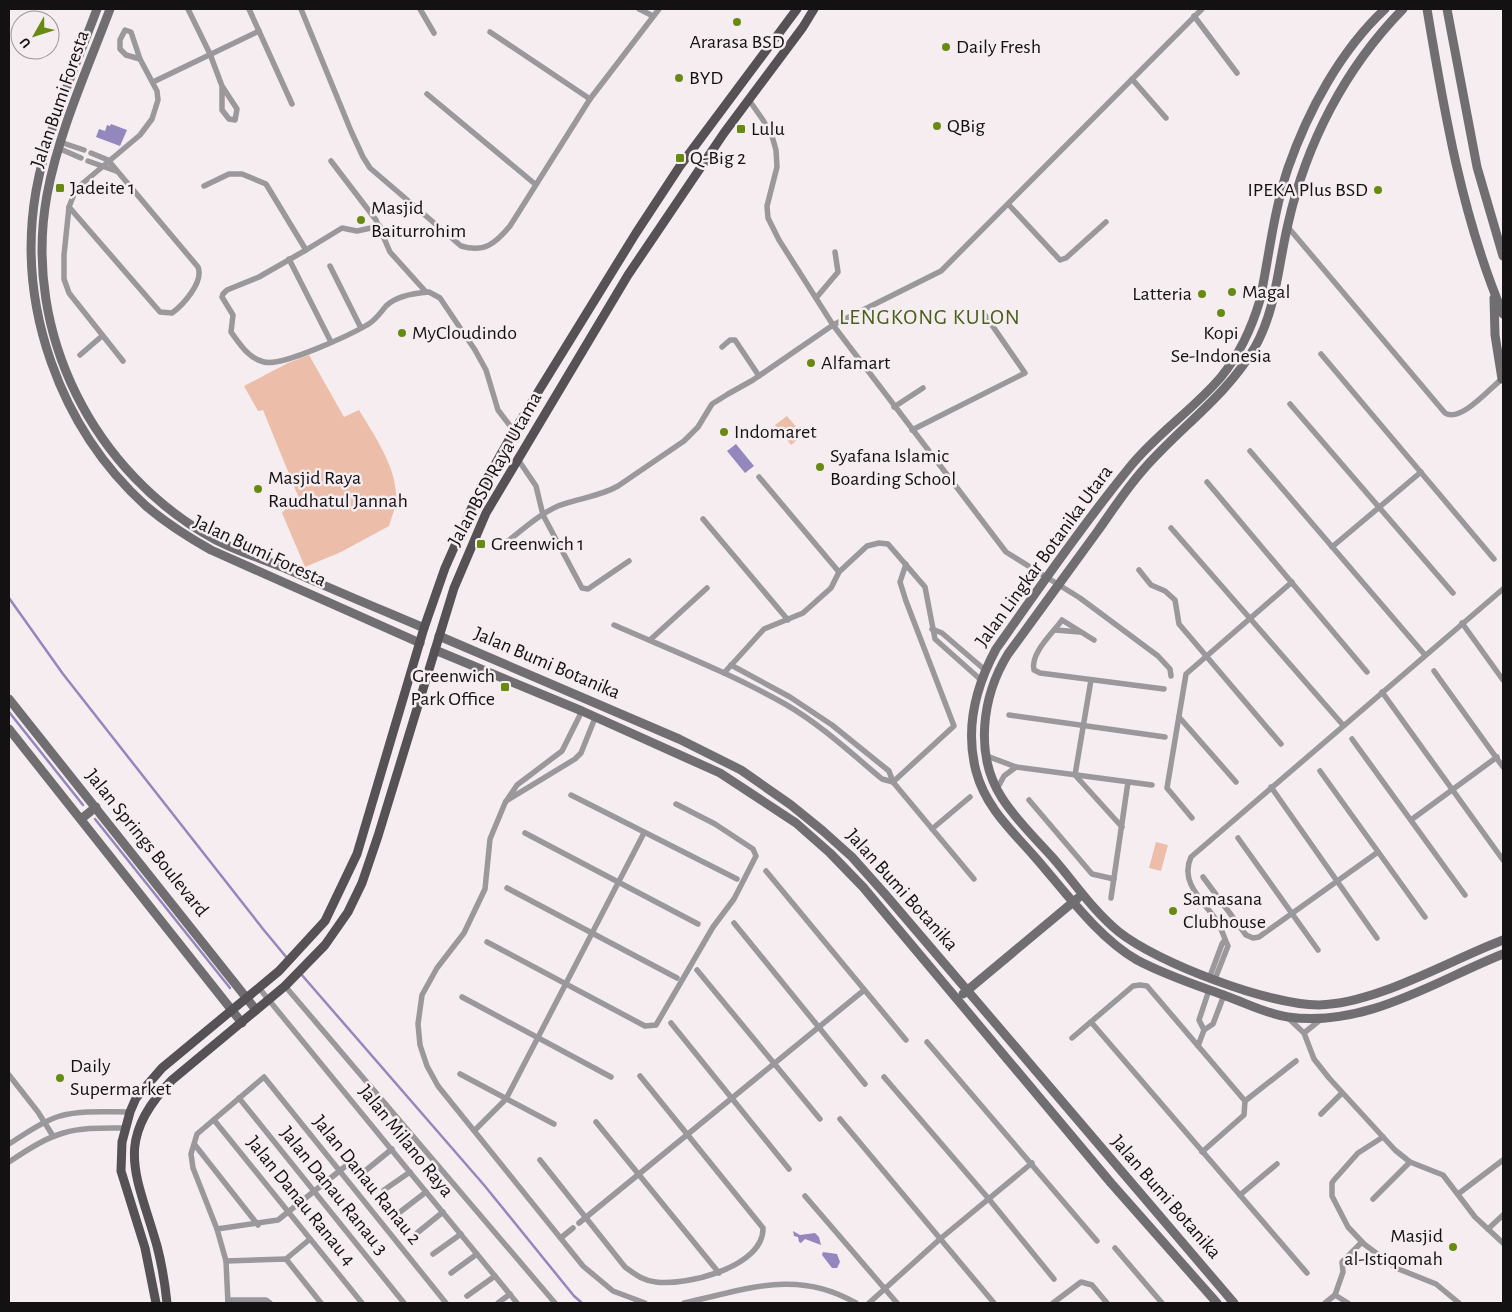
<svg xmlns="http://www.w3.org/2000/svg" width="1512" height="1312" font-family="'Alegreya Sans',sans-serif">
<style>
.green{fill:#ecbda9}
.water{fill:#9487be}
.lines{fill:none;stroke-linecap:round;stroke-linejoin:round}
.stream{stroke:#9487be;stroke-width:2.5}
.street{stroke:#9a989a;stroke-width:5.5}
.secondary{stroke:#716e72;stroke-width:9}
.primary{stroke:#555155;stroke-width:9}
.poi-dot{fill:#678b12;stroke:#f6edf1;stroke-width:2}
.labels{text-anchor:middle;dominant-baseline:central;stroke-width:5;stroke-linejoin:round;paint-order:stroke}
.poi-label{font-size:20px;fill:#131112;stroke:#f6edf1;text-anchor:start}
.street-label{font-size:20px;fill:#131112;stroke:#f6edf1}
.quarter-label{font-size:22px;letter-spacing:1px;fill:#486019;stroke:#f6edf1}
</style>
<rect width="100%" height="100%" fill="#f6edf1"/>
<!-- green -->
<g class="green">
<path d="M 309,355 L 344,417 L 359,410 C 374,435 398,469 396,500 C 396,508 391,518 389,526 L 341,552 L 305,567 L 282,513 L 298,496 L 263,410 L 258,411 L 244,386 L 288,363 Z"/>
<path d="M 787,416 L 803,435 L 791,445 L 775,425 Z"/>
<path d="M 1156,842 L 1168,845 L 1161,871 L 1149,868 Z"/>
</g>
<!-- water -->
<g class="water">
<path d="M 111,124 L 127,130 L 120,146 L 96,137 L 99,129 L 105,131 L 107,125 L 110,126 Z"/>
<path d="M 736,444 L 754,466 L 745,473 L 727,451 Z"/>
<path d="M 793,1231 L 800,1235 L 815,1233 L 819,1237 L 821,1245 L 805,1239 L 801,1243 L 799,1242 L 798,1237 L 794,1236 Z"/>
<path d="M 823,1252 L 837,1254 L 840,1262 L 837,1268 L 832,1268 L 822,1255 Z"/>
</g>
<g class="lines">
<!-- stream -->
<g class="stream">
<path d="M 9,598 L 63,674 L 263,929 L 287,958"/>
<path d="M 9,712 L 83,805"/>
<path d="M 95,819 L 230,988"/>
<path d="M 301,974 L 484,1185 L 574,1296 L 582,1303"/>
</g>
<!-- street -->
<g class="street">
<path d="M 188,9 L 210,54 L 222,86 L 237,109 L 235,120 L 229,119 L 222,110 L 222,86"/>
<path d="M 249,9 L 292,104"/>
<path d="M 301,9 L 351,131 L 363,157 L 370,168 L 461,246 C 484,253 495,244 510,226 L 590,99 L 659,9"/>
<path d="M 420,9 L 434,33"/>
<path d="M 639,9 L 653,16"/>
<path d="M 1194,16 L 1237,73"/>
<path d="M 490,32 L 590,99"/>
<path d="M 1132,79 L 1166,118"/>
<path d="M 153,82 L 259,31"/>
<path d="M 427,94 L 535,184"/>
<path d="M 749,100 L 763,120 L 772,136 L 776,150 L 777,167 L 767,206 L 768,218 L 779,240 L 833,325 L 1006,552 L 1080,598 L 1158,656 L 1170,669 L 1171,676"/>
<path d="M 60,142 L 84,150"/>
<path d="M 58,148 L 81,158"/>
<path d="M 88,161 L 116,171"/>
<path d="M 331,161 L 376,220 L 390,252 L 426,292"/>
<path d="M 204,186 L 229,174 L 242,174 L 266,184 L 306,250 L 259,277 L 227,290 L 223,294 L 222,297 L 233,315 L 231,332 C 240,344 248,358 264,362 C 281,367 350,335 367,325 C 376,320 380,313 386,306 C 396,296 415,293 429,292 L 440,298 L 475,350 L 486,370 L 498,410 L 514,431"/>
<path d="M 1009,205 L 1060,260 L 1066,258 L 1106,222"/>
<path d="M 69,207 L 160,312 L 172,313 C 183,305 204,282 198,267 L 108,160 L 91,153"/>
<path d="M 1287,226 L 1445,413 C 1461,423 1490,388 1503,378"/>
<path d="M 306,250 L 342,228 L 357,231 L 380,226"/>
<path d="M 289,259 L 331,342"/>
<path d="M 330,266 L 361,328"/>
<path d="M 816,298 L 838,272 L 835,252"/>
<path d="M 722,347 L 730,340 L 735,340 L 759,376"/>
<path d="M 1321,354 L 1494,559"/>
<path d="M 80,355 L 102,336"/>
<path d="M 123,361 L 69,293 L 64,279 L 64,255 L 69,207 L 76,189 L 140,135 L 152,119 L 158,100 L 157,91 L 140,59 L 131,32 L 125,30 L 120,40 L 120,49 L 126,55 L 140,59"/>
<path d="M 1290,404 L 1453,593"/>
<path d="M 894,407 L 923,388"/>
<path d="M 912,430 L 1025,373 L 985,315"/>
<path d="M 1250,451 L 1425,655"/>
<path d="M 517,458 L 536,486 L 543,515 L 582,588 L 588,589 L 629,561"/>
<path d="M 759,477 L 839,572"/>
<path d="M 1207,482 L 1367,672"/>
<path d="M 703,519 L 788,620"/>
<path d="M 1171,528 L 1343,725"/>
<path d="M 503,545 C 521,531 538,515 558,506 C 578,498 599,497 618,486 L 684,441 L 698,427 L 712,404 L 728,394 L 753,380 L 833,325 L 941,271 L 1202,9"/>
<path d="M 1332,547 L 1421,472"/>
<path d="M 1139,570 L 1151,585 L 1165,591 L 1175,600 L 1179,624 L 1281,744"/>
<path d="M 1462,623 L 1503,680"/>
<path d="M 614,625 C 671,650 730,673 785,704 C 820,724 851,753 882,779 L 893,782"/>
<path d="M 932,629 L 942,633 L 985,670"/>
<path d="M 1055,630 L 1080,632"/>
<path d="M 650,640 L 707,588"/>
<path d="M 1094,640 L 1062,620 C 1053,633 1030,653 1034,670 L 1040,673 L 1164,689"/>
<path d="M 731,665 L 790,697 L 832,725 L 889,771 L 893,782 L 974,879"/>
<path d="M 1434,671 L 1503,767"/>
<path d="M 724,673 L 764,629 L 803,613 L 831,588 L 839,572 L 867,546 L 879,543 L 888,544 L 925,587 L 935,639 L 981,680"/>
<path d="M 1091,680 L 1075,775 L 1122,827"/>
<path d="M 1382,692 L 1503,860"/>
<path d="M 582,711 L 562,751 L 517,785 L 505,803 L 490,839 L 485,889 L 464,933 L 437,968 L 422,995 L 418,1024 L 420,1045 L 427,1066 L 438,1086 L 583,1266 L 613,1291 L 645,1303"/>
<path d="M 1009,715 L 1165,737"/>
<path d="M 1179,717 L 1236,782"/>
<path d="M 1352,739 L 1465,895"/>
<path d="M 987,756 L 1016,767 L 1152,785"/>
<path d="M 1320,771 L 1425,917"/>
<path d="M 893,782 L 954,726 L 906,601 L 900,582 L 906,564"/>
<path d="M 1271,787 L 1377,938"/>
<path d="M 997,789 L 1004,776 L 1016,767"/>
<path d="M 571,795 L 737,879"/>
<path d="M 1029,800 L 1092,874 L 1114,879"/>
<path d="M 506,801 L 575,759 L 581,753 L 595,718"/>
<path d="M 1192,818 L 1167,788 L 1186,674 L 1292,582"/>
<path d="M 1411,820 L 1497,757"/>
<path d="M 932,829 L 970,797"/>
<path d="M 525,833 L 698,924"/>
<path d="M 1238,838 L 1318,950"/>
<path d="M 766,871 L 906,1040"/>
<path d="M 1203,877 L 1246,935 L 1253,938 L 1259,937 L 1378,852"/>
<path d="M 507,888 L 677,978"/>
<path d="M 1111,898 L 1128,782"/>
<path d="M 734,923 L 865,1084"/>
<path d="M 487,942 L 645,1026 L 656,1025 L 713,927 L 734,899 L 756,856 L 753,849 L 715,824 L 676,804"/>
<path d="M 697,970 L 820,1119"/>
<path d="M 1210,976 L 1222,944 L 1225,940"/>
<path d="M 1215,979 L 1228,946 C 1224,938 1222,929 1217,921 C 1204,901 1179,883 1191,857 L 1503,589"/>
<path d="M 285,986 L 555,1303"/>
<path d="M 259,988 L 517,1303"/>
<path d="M 462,997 L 611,1077"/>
<path d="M 1287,1017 L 1304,1033 L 1314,1059 L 1329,1078 L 1395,1150 L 1410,1162 L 1443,1175 L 1475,1217 L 1503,1243"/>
<path d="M 1091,1022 L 1307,1273"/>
<path d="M 671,1023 L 789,1169"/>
<path d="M 1204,1030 L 1199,1020 L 1209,990"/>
<path d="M 1304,1033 L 1320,1020"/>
<path d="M 1072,1038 L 1133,986 L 1140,985 L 1147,986 L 1245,1101 L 1244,1115 L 1202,1152"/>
<path d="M 927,1042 L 1097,1241"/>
<path d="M 1198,1046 L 1204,1030 L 1213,1024 L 1224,995"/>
<path d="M 460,1074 L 554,1124"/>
<path d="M 9,1075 L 38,1112 L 53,1136"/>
<path d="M 884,1077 L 988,1198 L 1054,1279"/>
<path d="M 239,1098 L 404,1303"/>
<path d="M 1245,1101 L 1296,1061"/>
<path d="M 1321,1114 L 1342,1093"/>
<path d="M 840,1119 L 994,1303"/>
<path d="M 214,1120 L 362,1303"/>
<path d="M 596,1122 L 719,1273"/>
<path d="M 475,1130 L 506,1099 L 644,833"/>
<path d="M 1383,1137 L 1358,1153 L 1334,1180 L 1332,1183 L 1332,1196 L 1348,1227 L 1364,1244 L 1396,1268 L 1436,1284 L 1459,1303"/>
<path d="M 9,1144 C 25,1134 41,1122 60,1116 C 82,1110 107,1112 130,1112"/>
<path d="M 195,1145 L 258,1225"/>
<path d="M 540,1160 L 625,1267 C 635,1274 643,1281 656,1282 C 686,1286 764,1267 763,1228 L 640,1076"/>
<path d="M 9,1162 C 55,1131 69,1127 125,1128"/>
<path d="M 365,1171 L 392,1149"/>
<path d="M 384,1190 L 410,1172"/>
<path d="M 1458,1194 L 1503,1160"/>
<path d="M 1240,1195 L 1277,1164"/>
<path d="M 805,1196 L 897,1303"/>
<path d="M 1373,1199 L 1410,1162"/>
<path d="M 400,1212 L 426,1192"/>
<path d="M 579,1223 L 863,991"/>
<path d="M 217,1229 L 278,1220 L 352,1161"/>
<path d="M 1488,1229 L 1503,1215"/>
<path d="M 417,1233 L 443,1212"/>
<path d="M 562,1237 L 573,1228"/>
<path d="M 1115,1248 L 1162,1303"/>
<path d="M 433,1254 L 461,1234"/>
<path d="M 286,1259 L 310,1239"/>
<path d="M 226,1261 L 286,1259 L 321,1303"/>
<path d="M 451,1273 L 477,1254"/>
<path d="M 1335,1295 L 1343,1272 L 1342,1262 L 1362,1242"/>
<path d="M 467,1296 L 495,1276"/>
<path d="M 228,1300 L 266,1300 L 270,1303"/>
<path d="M 228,1303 L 226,1261 L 217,1229 L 193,1168 L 191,1154 L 197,1134 L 264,1077 L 446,1303"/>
<path d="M 498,1303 L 510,1294"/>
<path d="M 684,1303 C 746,1290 796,1268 856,1303"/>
<path d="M 869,1303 L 940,1239 L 1032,1163"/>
<path d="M 1053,1303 L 1081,1282 L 1092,1285 L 1107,1303"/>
<path d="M 1325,1303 L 1335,1295 L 1348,1303"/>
</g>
<!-- secondary -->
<g class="secondary">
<path d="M 97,9 C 75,68 47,129 36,191 C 16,306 60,428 146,506 C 166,523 188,537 211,550 L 420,643"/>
<path d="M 110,9 C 87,70 59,131 47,195 C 22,333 94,474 216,540 C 237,551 260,558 282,567 C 329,588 377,608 424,628"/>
<path d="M 1385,9 C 1340,51 1308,111 1288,168 C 1274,210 1269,256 1260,300 C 1252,327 1239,355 1221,377 C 1193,410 1156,434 1129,468 C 1082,526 1039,588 996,649 C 976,686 965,729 976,771 C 985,806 1011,830 1034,856 C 1064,890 1097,937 1137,960 C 1165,975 1196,985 1226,996 C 1246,1003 1267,1014 1288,1017 C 1366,1028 1435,981 1503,954"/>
<path d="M 1403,9 C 1345,68 1306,144 1288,224 C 1278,266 1276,310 1255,347 C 1226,397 1180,427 1143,470 C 1126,489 1112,511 1097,532 C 1067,573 1038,613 1008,654 C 982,696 974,755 1002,798 C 1016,820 1036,839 1053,858 C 1074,882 1094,912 1119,932 C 1158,963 1269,1005 1319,1005 C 1376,1004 1448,961 1503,940"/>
<path d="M 1427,9 C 1444,111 1462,217 1503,314"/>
<path d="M 1447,9 L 1477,167 L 1503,256"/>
<path d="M 1494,298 L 1495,335 L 1502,379"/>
<path d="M 439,636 L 679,739 L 741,770 L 791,805 L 823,831 L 852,857 L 885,894 L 1234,1303"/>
<path d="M 435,650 L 582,711 L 720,773 L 796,823 L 830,853 L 863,887 L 1111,1183 L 1217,1303"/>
<path d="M 9,699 L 256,1010"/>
<path d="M 9,729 L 242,1023"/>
<path d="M 81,819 L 96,807"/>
<path d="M 963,994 L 1078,898"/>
</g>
<!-- primary -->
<g class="primary">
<path d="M 156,1303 L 145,1248 L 121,1171 L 122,1142 L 130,1112 L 136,1098 L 162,1068 L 279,971 L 325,921 L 357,854 L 424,628 L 445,568 L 476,498 L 514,431 L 636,233 L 680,166 L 797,9"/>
<path d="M 167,1303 C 165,1284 162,1265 157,1246 C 137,1175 112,1141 172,1080 L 285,986 L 325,945 L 348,912 L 362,883 L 378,836 L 454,588 L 486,513 L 628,275 L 724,133 L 803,27 L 814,9"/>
</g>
</g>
<!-- markers -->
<g class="poi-dot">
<circle cx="737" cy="22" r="5"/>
<circle cx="946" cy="47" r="5"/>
<circle cx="679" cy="78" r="5"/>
<circle cx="937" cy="126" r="5"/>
<rect x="736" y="124" width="10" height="10" rx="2.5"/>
<rect x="675" y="153" width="10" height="10" rx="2.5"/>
<rect x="55" y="183" width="10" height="10" rx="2.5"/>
<circle cx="1378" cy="190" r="5"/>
<circle cx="361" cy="220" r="5"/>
<circle cx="1232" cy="292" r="5"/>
<circle cx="1202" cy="294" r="5"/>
<circle cx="1221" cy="313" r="5"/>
<circle cx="402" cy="333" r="5"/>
<circle cx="811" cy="363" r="5"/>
<circle cx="724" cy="432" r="5"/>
<circle cx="820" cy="467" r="5"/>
<circle cx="258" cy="489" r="5"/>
<rect x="476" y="539" width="10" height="10" rx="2.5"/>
<rect x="500" y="682" width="10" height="10" rx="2.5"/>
<circle cx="1173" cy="911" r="5"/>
<circle cx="60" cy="1078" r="5"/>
<circle cx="1453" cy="1247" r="5"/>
</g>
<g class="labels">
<!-- poi labels -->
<g class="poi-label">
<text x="737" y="42" text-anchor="middle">Ararasa BSD</text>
<text x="956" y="47">Daily Fresh</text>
<text x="689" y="78">BYD</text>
<text x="947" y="126">QBig</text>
<text x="751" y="129">Lulu</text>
<text x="690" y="158">Q-Big 2</text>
<text x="70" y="188">Jadeite 1</text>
<text x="1368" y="190" text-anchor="end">IPEKA Plus BSD</text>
<text x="371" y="208">Masjid<tspan x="371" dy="23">Baiturrohim</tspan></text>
<text x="1242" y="292">Magal</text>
<text x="1192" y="294" text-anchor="end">Latteria</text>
<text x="412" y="333">MyCloudindo</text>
<text x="1221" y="333" text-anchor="middle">Kopi<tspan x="1221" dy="23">Se-Indonesia</tspan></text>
<text x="821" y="363">Alfamart</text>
<text x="734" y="432">Indomaret</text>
<text x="830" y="456">Syafana Islamic<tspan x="830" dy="23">Boarding School</tspan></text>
<text x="268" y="478">Masjid Raya<tspan x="268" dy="23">Raudhatul Jannah</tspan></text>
<text x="491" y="544">Greenwich 1</text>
<text x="495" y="676" text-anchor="end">Greenwich<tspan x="495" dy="23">Park Office</tspan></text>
<text x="1183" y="899">Samasana<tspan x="1183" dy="23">Clubhouse</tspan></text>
<text x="70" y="1066">Daily<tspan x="70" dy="23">Supermarket</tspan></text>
<text x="1443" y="1236" text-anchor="end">Masjid<tspan x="1443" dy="23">al-Istiqomah</tspan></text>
</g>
<!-- street labels -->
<g class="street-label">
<text transform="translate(60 99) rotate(-71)">Jalan Bumi Foresta</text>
<text transform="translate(495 469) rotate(-61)">Jalan BSD Raya Utama</text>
<text transform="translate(260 551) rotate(25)">Jalan Bumi Foresta</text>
<text transform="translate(1044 556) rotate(-54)">Jalan Lingkar Botanika Utara</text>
<text transform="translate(547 663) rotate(23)">Jalan Bumi Botanika</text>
<text transform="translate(147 843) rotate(51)">Jalan Springs Boulevard</text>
<text transform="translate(902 890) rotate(48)">Jalan Bumi Botanika</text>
<text transform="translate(406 1141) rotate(51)">Jalan Milano Raya</text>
<text transform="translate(367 1180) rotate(51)">Jalan Danau Ranau 2</text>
<text transform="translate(334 1191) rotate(51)">Jalan Danau Ranau 3</text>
<text transform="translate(1166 1197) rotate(49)">Jalan Bumi Botanika</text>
<text transform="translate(301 1201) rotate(51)">Jalan Danau Ranau 4</text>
</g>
<!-- quarter labels -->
<g class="quarter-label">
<text x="930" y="317">LENGKONG KULON</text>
</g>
</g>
<!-- border -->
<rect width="1512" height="1312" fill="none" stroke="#131112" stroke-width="20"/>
<!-- north arrow -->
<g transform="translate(35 35) rotate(231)"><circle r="24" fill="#f6edf1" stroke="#9b9598"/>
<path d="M0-4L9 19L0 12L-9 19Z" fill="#678b12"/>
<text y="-8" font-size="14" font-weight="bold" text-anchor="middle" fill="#131112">U</text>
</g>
</svg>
